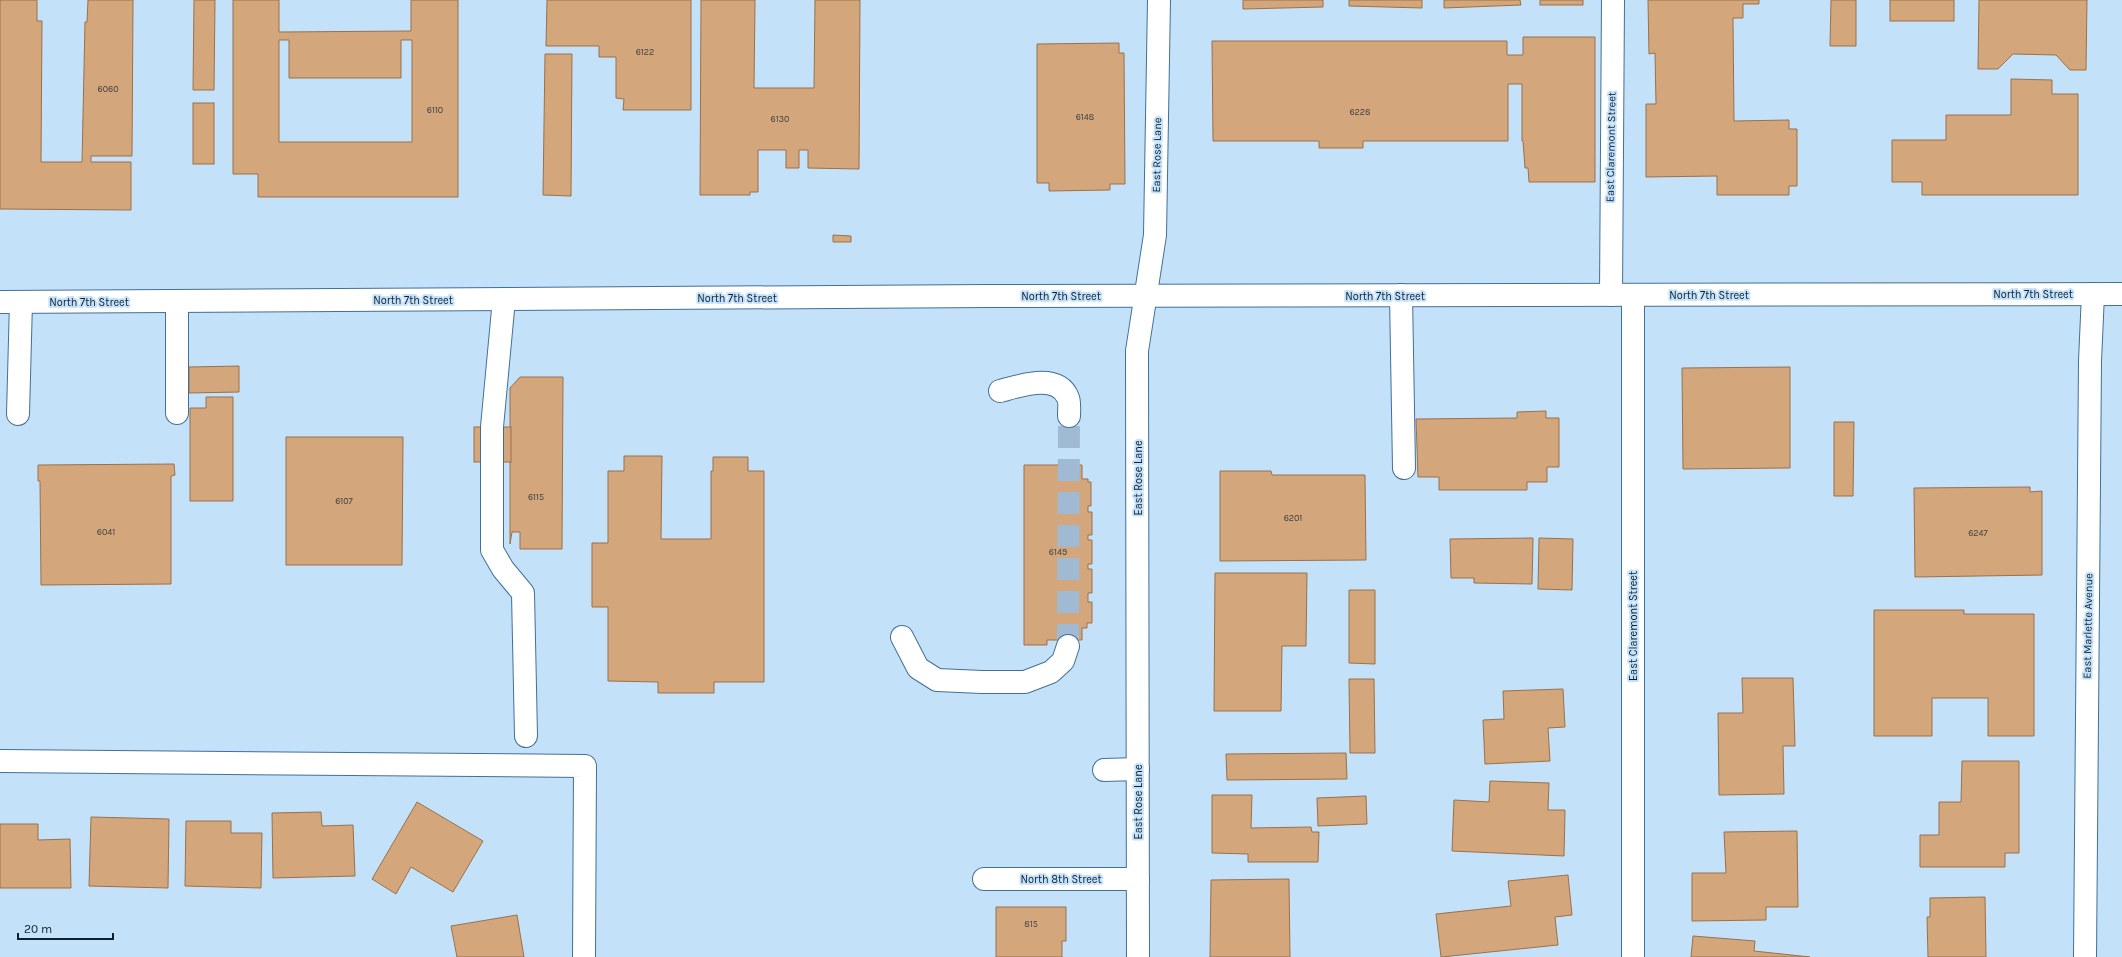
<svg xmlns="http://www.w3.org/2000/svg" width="2122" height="957" font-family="Karla,sans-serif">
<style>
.building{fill:#d3a67c;stroke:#9b7149;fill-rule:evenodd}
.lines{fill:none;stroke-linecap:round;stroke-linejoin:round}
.minor-tunnel{stroke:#9fbad2;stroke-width:22;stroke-dasharray:22 11;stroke-linecap:butt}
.minor-casing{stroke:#427095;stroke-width:24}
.major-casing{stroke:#427095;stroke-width:24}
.minor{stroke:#fff;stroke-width:22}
.major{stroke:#fff;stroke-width:22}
.labels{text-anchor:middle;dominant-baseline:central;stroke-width:4;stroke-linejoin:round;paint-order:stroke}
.number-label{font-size:9px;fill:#3e4243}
.street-label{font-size:11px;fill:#0d2030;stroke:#c4e1fa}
</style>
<rect width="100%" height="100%" fill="#c4e1fa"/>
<!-- building -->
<g class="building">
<path d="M 0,0 L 37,0 L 37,21 L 42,21 L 41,162 L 82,162 L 85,22 L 87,22 L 88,0 L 133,0 L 132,156 L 91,156 L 91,162 L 131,162 L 131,210 L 0,209 Z"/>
<path d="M 194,0 L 215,0 L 214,90 L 193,90 Z"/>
<path d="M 233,0 L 279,0 L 279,32 L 411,31 L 411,0 L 458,0 L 458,197 L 258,197 L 258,174 L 233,174 ZM 279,40 L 289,40 L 289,78 L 401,78 L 401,40 L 412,40 L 412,142 L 279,142 Z"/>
<path d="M 547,0 L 691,0 L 691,110 L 623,110 L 624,99 L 616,98 L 616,57 L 599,57 L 599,46 L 546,46 Z"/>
<path d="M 701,0 L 755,0 L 754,88 L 814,88 L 815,0 L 860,0 L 859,169 L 808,168 L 808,150 L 799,150 L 799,168 L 786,168 L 786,150 L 758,150 L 758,192 L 750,192 L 750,195 L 700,195 Z"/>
<path d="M 1243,0 L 1323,0 L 1323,7 L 1243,9 Z"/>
<path d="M 1349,0 L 1422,0 L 1422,8 L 1349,6 Z"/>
<path d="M 1444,0 L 1520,0 L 1521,5 L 1444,8 Z"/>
<rect x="1540" y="0" width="43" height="5"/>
<path d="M 1648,0 L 1759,0 L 1759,4 L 1743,4 L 1743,18 L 1733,18 L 1734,121 L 1789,120 L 1789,129 L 1797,129 L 1797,186 L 1789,186 L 1789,195 L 1717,195 L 1717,176 L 1646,177 L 1646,104 L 1656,104 L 1655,53 L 1649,54 Z"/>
<path d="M 1831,0 L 1856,0 L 1856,46 L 1830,46 Z"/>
<rect x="1890" y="0" width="64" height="21"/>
<path d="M 1979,0 L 2087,0 L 2086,70 L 2070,70 L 2056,55 L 2013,54 L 1998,69 L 1978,69 Z"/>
<path d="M 1523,37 L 1595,37 L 1595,182 L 1529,182 L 1528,168 L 1525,168 L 1523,141 L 1522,141 L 1522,84 L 1508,84 L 1508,141 L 1363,141 L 1363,148 L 1319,148 L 1319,141 L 1213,141 L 1212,41 L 1507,41 L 1507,55 L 1523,55 Z"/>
<path d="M 1119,43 L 1119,53 L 1124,53 L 1125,184 L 1110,184 L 1110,190 L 1049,191 L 1049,183 L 1037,183 L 1037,44 Z"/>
<path d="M 545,54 L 572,54 L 571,196 L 543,195 Z"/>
<path d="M 2011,79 L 2052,80 L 2052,94 L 2078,94 L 2078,195 L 1922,195 L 1922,182 L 1892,182 L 1892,140 L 1946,140 L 1946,115 L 2011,115 Z"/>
<rect x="193" y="103" width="21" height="61"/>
<path d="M 833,235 L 851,236 L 851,242 L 833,242 Z"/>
<path d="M 239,366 L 239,392 L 189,393 L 189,367 Z"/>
<path d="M 1790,367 L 1790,468 L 1683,469 L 1682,368 Z"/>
<path d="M 520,377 L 563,377 L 562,549 L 520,549 L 520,532 L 512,532 L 510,544 L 510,388 Z"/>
<path d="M 206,397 L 233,397 L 233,501 L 190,501 L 190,408 L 206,408 Z"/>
<path d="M 1546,411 L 1546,418 L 1559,418 L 1559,467 L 1547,467 L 1547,482 L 1527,482 L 1527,490 L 1439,490 L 1439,477 L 1418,477 L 1416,419 L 1517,418 L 1517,412 Z"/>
<path d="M 1834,422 L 1854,422 L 1853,496 L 1834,496 Z"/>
<rect x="474" y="427" width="37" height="35"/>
<path d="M 286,437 L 403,437 L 402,565 L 286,565 Z"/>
<path d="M 624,456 L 662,456 L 661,539 L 711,539 L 711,471 L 713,471 L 713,457 L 748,457 L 748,471 L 764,471 L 764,682 L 714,682 L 714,693 L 658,693 L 658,682 L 608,681 L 608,607 L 592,607 L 592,543 L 608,543 L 608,471 L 624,471 Z"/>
<path d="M 174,464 L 175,475 L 171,476 L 171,584 L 41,585 L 40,481 L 38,481 L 38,465 Z"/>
<path d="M 1024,465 L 1082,465 L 1082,479 L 1088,479 L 1088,482 L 1091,482 L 1091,506 L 1088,506 L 1088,512 L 1092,512 L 1092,535 L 1088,535 L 1088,540 L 1092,540 L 1092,564 L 1088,564 L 1088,569 L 1092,569 L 1092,593 L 1088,593 L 1088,602 L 1092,602 L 1092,623 L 1087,623 L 1087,628 L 1082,628 L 1082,640 L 1047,640 L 1047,645 L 1024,645 Z"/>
<path d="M 1220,471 L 1271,471 L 1272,475 L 1365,475 L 1366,560 L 1220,561 Z"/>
<path d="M 2030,487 L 2030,492 L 2042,491 L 2042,575 L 1915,577 L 1914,488 Z"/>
<path d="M 1533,538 L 1532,584 L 1474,583 L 1474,578 L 1451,578 L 1450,539 Z"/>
<path d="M 1539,538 L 1573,539 L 1572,590 L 1538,589 Z"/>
<path d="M 1215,573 L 1307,573 L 1306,646 L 1282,646 L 1281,711 L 1214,711 Z"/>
<path d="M 1349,590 L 1375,590 L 1375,664 L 1349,663 Z"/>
<path d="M 1874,610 L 1964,610 L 1964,614 L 2034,614 L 2034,736 L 1988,736 L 1988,698 L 1932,698 L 1932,736 L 1874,736 Z"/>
<path d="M 1742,678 L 1793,678 L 1795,746 L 1783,746 L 1784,794 L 1719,795 L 1718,713 L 1743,713 Z"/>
<path d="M 1349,679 L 1374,679 L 1375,753 L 1350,753 Z"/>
<path d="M 1563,689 L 1565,727 L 1548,728 L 1550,761 L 1485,764 L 1483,720 L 1504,719 L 1503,691 Z"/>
<path d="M 1346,753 L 1347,779 L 1227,780 L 1226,754 Z"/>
<path d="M 1962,761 L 2019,761 L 2019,853 L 2005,853 L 2005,867 L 1920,867 L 1920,835 L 1939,835 L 1939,802 L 1961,802 Z"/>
<path d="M 1490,781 L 1549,783 L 1548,810 L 1565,810 L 1564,856 L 1452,851 L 1454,800 L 1489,802 Z"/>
<path d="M 1212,795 L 1252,795 L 1251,828 L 1311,827 L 1312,832 L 1319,832 L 1318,862 L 1248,862 L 1248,854 L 1212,853 Z"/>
<path d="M 1366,796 L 1367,824 L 1318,826 L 1317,798 Z"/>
<path d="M 417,802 L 483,841 L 453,892 L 411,867 L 396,894 L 372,879 Z"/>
<path d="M 321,812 L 322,826 L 353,825 L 355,876 L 273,878 L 272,813 Z"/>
<path d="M 91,817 L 169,819 L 168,888 L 89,886 Z"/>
<path d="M 186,821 L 231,821 L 231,833 L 262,833 L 261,888 L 185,886 Z"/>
<path d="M 0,824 L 38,824 L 38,840 L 70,839 L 71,888 L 0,888 Z"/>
<path d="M 1797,831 L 1798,907 L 1766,907 L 1766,920 L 1692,921 L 1692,873 L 1726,873 L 1724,832 Z"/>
<path d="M 1568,875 L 1572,915 L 1555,917 L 1558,945 L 1441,957 L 1436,914 L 1511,906 L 1508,881 Z"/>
<path d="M 1289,879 L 1290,957 L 1210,957 L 1211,880 Z"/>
<path d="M 1985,897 L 1986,957 L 1928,957 L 1927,917 L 1930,917 L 1930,898 Z"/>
<path d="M 996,907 L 1066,907 L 1066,941 L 1062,941 L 1062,957 L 996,957 Z"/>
<path d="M 517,915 L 524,957 L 457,957 L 451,926 Z"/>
<path d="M 1693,936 L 1755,941 L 1754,951 L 1810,957 L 1691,957 Z"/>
</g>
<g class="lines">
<!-- minor-tunnel -->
<path class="minor-tunnel" d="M 1068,646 L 1069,416"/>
<!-- minor casing -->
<g class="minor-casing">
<g id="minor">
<path d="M 1401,295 L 1404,468"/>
<path d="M 1611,295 L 1613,0"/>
<path d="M 1633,295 L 1633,957"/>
<path d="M 504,299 L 492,427 L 492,550 L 503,569 L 523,593 L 526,736"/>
<path d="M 177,301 L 177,413"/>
<path d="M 1000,391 C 1019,386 1058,372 1068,398 C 1070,402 1069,411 1069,416"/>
<path d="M 18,414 L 21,302"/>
<path d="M 902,637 L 918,668 L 937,680 L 982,682 L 1025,682 L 1051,672 L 1063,661 L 1068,646"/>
<path d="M 0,761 L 585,766 L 584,957"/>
<path d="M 1104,770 L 1138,769"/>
<path d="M 984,879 L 1138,879"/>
<path d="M 1138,957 L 1137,351 L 1155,235 L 1159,0"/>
<path d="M 2085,957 L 2090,361 L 2093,294"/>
</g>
</g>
<!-- major casing -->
<g class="major-casing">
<path id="major" d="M 0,302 L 989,296 L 2122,294"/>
</g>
<!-- minor -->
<use href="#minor" class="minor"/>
<!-- major -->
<use href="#major" class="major"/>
</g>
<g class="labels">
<!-- number labels -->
<g class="number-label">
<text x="645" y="52">6122</text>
<text x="108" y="89">6060</text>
<text x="435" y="110">6110</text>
<text x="1360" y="112">6228</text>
<text x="1085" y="117">6148</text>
<text x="780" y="119">6130</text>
<text x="536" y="497">6115</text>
<text x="344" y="501">6107</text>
<text x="1293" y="518">6201</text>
<text x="106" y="532">6041</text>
<text x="1978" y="533">6247</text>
<text x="1058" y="552">6149</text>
<text x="1031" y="924">815</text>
</g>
<!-- street labels -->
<g class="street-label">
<text transform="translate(1611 147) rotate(-89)">East Claremont Street</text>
<text transform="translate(1157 155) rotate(-89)">East Rose Lane</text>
<text x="2033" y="294">North 7th Street</text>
<text x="1709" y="295">North 7th Street</text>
<text x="1061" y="296">North 7th Street</text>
<text x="1385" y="296">North 7th Street</text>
<text x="737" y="298">North 7th Street</text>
<text x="413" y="300">North 7th Street</text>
<text x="89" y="302">North 7th Street</text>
<text transform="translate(1138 478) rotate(-90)">East Rose Lane</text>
<text transform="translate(1633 626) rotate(-90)">East Claremont Street</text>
<text transform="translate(2088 626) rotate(-89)">East Marlette Avenue</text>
<text transform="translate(1138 802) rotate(-90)">East Rose Lane</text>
<text x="1061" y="879">North 8th Street</text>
</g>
</g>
<!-- scale -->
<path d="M18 933v6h95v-6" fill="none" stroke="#0d2030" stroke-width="2"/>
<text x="24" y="933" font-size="12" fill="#0d2030" stroke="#c4e1fa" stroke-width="3" paint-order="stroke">20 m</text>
</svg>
